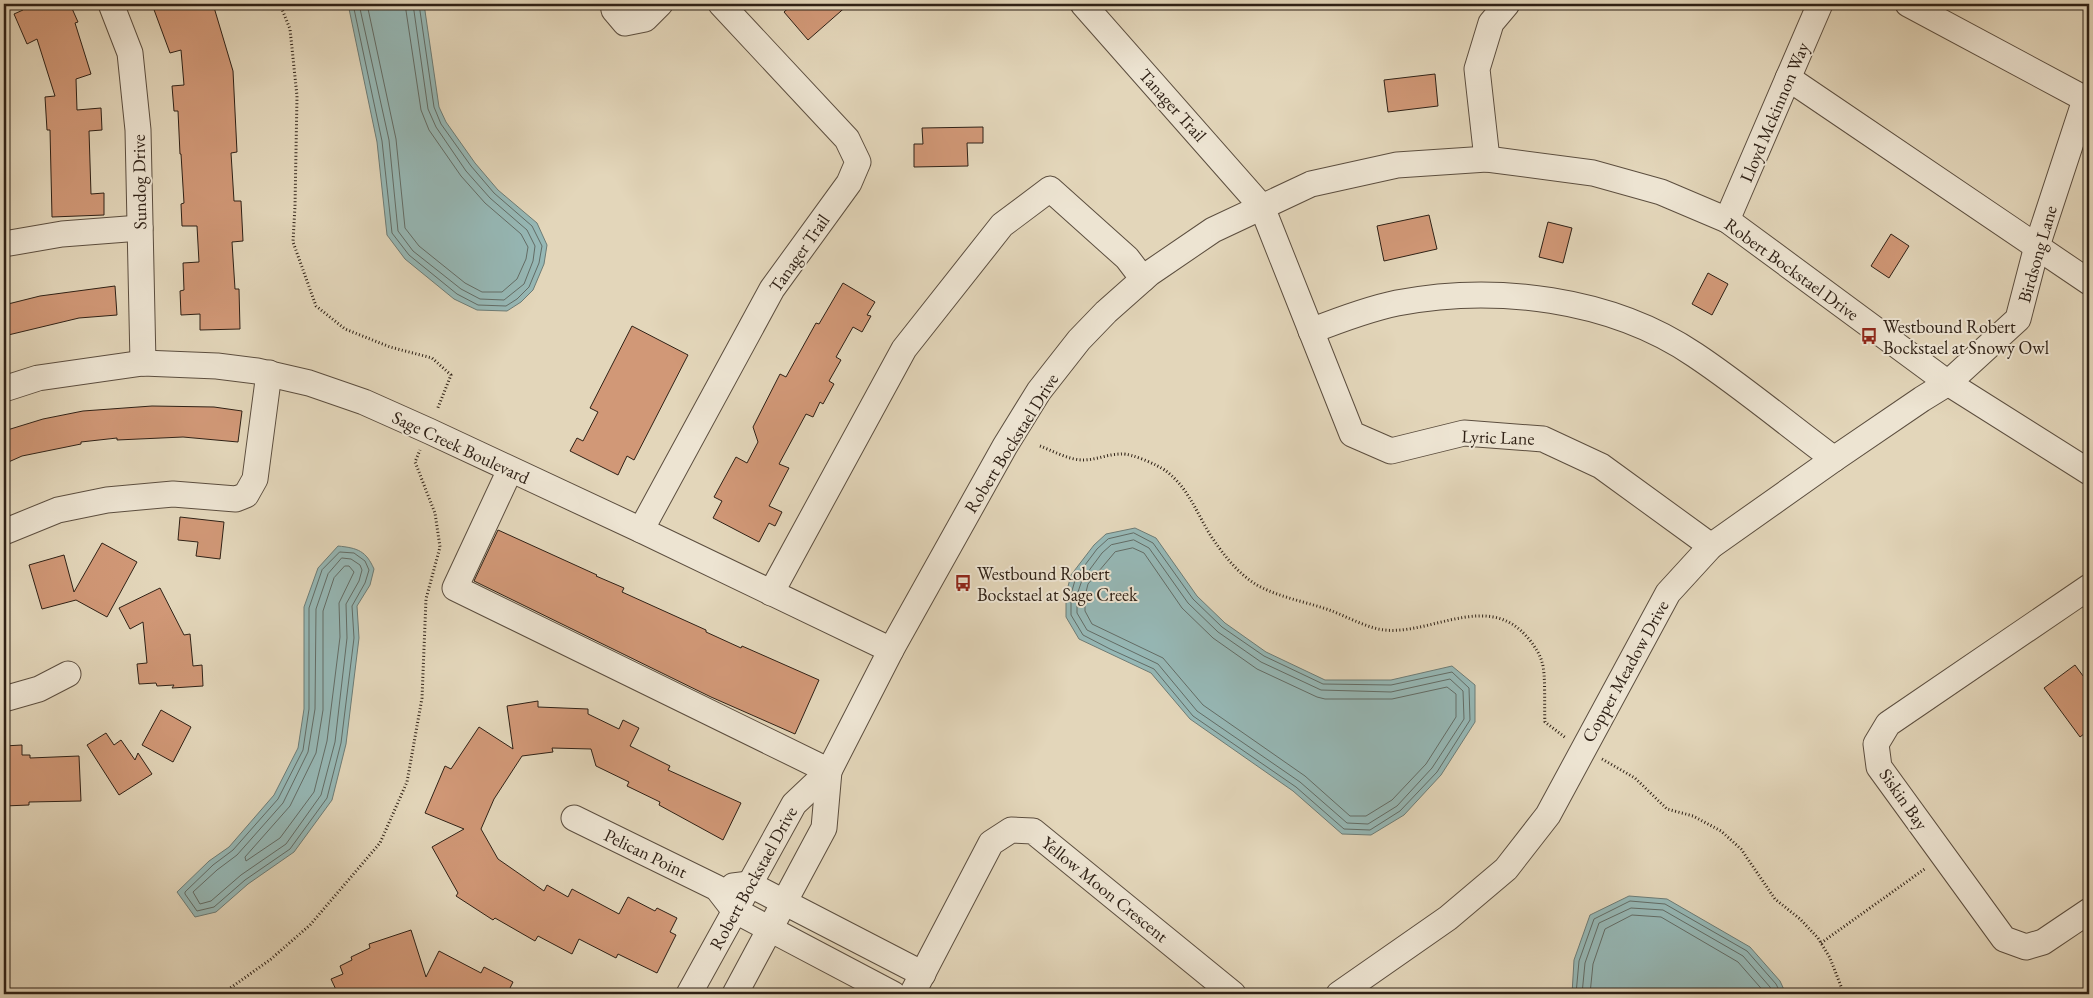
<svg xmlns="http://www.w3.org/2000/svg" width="2093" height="998" font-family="'EB Garamond',serif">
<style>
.water{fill:#96b8b6;stroke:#6d7c76}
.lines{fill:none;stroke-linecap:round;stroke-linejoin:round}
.shore{stroke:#626c66;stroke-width:1}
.building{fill:#d19877;stroke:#2f2116}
.minor-casing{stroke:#5c4e3f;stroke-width:27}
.path{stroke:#2f2116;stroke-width:3;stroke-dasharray:1 2.5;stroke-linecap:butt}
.minor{stroke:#ede4d2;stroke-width:25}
.labels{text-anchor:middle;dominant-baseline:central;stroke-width:4;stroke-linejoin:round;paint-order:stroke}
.street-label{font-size:18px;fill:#2f2116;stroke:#ede4d2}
.poi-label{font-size:18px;fill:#2f2116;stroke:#ede4d2;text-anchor:start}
</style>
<rect width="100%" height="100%" fill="#e3d6ba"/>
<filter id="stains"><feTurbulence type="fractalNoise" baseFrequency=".004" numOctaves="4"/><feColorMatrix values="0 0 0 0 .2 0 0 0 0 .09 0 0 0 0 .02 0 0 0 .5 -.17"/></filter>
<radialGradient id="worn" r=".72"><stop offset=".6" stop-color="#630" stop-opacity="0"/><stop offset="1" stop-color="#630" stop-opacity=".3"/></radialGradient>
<!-- water -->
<g class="water">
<path d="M 348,4 L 424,4 L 439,107 L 446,122 L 475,163 L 498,190 L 537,223 L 547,245 L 544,264 L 533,290 L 521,302 L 507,311 L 477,310 L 454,299 L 405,259 L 387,235 L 377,142 Z"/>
<path d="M 1135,528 L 1156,538 L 1197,596 L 1225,623 L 1266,652 L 1325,680 L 1391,680 L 1452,666 L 1475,685 L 1475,722 L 1441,775 L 1404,815 L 1371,835 L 1342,834 L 1293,791 L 1190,719 L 1151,673 L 1079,639 L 1066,617 L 1066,594 L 1071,575 L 1094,545 L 1106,534 Z"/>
<path d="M 338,546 C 358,548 366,551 374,569 L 370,585 L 357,606 L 359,638 L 346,744 L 332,800 L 294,852 L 248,884 L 216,912 L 195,917 L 177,892 L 209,861 L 229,847 L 274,795 L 298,748 L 304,709 L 304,607 L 318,568 Z"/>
<path d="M 1629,896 L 1667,899 L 1750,947 L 1780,981 L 1786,994 L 1572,994 L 1574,960 L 1590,915 Z"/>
</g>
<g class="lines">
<!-- shore -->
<g class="shore">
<path d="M 353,4 L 382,141 L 392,233 L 409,255 L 457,294 L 478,305 L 506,306 L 517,299 L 529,287 L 539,263 L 542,246 L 532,226 L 494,193 L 471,166 L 441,124 L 434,107 L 419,4"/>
<path d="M 359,4 L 389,140 L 398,231 L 413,251 L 461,289 L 480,299 L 504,300 L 524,284 L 533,261 L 535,246 L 527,230 L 490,198 L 466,171 L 436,127 L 428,109 L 413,4"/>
<path d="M 367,4 L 396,139 L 405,228 L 419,246 L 465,283 L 482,292 L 502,292 L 517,279 L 526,259 L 528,247 L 521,234 L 485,203 L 461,176 L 429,130 L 421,110 L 405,4"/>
<path d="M 1134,533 L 1153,543 L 1193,599 L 1222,627 L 1264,656 L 1323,684 L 1391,685 L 1452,672 L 1469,688 L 1470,720 L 1437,772 L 1400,811 L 1370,830 L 1344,829 L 1296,787 L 1193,716 L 1154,669 L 1110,649 L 1083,635 L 1071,615 L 1071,594 L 1076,577 L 1097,549 L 1108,539 Z"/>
<path d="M 1134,540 L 1149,548 L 1188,603 L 1218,632 L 1261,662 L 1321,690 L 1391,692 L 1450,679 L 1463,691 L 1464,719 L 1432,768 L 1397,806 L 1368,824 L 1347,823 L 1300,782 L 1197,711 L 1158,664 L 1087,630 L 1077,613 L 1077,595 L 1082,580 L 1102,553 L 1111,545 Z"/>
<path d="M 1133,548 L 1144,553 L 1182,608 L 1213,638 L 1257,669 L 1317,697 L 1325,699 L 1392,699 L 1447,687 L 1456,694 L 1456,717 L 1426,764 L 1392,800 L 1366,816 L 1350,816 L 1305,776 L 1203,705 L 1163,658 L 1092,624 L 1085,611 L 1085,596 L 1088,584 L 1115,552 Z"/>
<path d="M 340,552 L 354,553 L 365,561 L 369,570 L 365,583 L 352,606 L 354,638 L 341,743 L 327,798 L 290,849 L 245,880 L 214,907 L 197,911 L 185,894 L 185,892 L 213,865 L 233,850 L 278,799 L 303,750 L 309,709 L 309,608 L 322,570 Z"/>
<path d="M 342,558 L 351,559 L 360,565 L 362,570 L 359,581 L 346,604 L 347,638 L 335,742 L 321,795 L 286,844 L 241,875 L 211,901 L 200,904 L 193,892 L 217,870 L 237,855 L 283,803 L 308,752 L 315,709 L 316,609 L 328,574 Z"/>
<path d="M 345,566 L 349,566 L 354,572 L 339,603 L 340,637 L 327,741 L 314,792 L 280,838 L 246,861 L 245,857 L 290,806 L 316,753 L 323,710 L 323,611 L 334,578 Z"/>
<path d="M 1576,994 L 1579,961 L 1594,919 L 1630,901 L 1665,904 L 1747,951 L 1776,984 L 1781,994"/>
<path d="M 1582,994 L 1585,963 L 1599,923 L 1631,908 L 1663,910 L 1743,956 L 1770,987 L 1774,994"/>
<path d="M 1590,994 L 1593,964 L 1605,929 L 1632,915 L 1661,917 L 1738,962 L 1766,994"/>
</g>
</g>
<!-- building -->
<g class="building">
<path d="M 20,4 L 70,4 L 78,22 L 75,23 L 91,74 L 76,79 L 77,110 L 101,108 L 102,130 L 89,131 L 91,194 L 104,193 L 104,215 L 52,217 L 50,130 L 47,130 L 45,97 L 55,96 L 37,39 L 27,44 L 14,14 L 23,10 Z"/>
<path d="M 162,4 L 213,4 L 233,71 L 237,152 L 231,153 L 234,201 L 241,201 L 243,241 L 232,242 L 235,289 L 239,289 L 240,329 L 200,330 L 200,314 L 181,315 L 180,291 L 184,290 L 183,263 L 199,262 L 197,226 L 182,226 L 181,204 L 184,203 L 181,154 L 180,154 L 178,111 L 174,111 L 172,86 L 184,85 L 181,50 L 170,53 L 153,7 Z"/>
<path d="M 793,4 L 849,4 L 808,40 L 784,12 Z"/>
<path d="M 1435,74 L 1438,106 L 1388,112 L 1384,80 Z"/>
<path d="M 983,127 L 983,143 L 967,143 L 968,166 L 914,167 L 914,144 L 923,144 L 922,128 Z"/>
<path d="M 1429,215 L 1437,249 L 1384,261 L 1377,226 Z"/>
<path d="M 1548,222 L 1572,228 L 1563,263 L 1539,257 Z"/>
<path d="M 1891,234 L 1909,246 L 1889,278 L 1871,266 Z"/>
<path d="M 1708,273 L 1728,284 L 1712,315 L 1692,304 Z"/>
<path d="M 843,283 L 875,302 L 867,315 L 871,316 L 862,332 L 853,327 L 836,357 L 841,360 L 829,381 L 834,384 L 823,404 L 820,402 L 813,417 L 806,414 L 779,464 L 789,468 L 769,506 L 782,512 L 775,526 L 769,523 L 759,542 L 713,518 L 722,501 L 714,497 L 736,457 L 747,463 L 758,442 L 753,427 L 780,374 L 786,377 L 816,323 L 819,324 Z"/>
<path d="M 115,286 L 117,315 L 79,318 L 4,336 L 4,305 L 40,296 Z"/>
<path d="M 632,326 L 688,355 L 634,460 L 627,456 L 618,475 L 570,451 L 577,438 L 583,441 L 598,412 L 590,408 Z"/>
<path d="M 152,406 L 214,407 L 242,411 L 238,442 L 183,437 L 117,440 L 117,438 L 81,442 L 81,444 L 22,456 L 4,464 L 4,431 L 43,419 L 83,411 Z"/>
<path d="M 180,517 L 224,522 L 220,559 L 196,556 L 198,542 L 178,540 Z"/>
<path d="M 498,530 L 597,575 L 596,576 L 624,588 L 622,592 L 706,630 L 706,632 L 741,648 L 742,646 L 819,680 L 795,734 L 711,697 L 474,581 Z"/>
<path d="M 102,543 L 137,562 L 107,617 L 76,600 L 42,609 L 29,565 L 64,555 L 74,592 Z"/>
<path d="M 160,588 L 184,635 L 190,634 L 193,666 L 202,665 L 203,686 L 172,688 L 174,685 L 157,686 L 156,683 L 139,684 L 137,664 L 147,663 L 143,622 L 130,629 L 119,608 Z"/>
<path d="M 2075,665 L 2089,684 L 2089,730 L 2080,737 L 2044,688 Z"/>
<path d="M 538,701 L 538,707 L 588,709 L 588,714 L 619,729 L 623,720 L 639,728 L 630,746 L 670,766 L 668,770 L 741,803 L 723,840 L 659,805 L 660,802 L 627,786 L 629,782 L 596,766 L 591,749 L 552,748 L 553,752 L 522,756 L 494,799 L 481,829 L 498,859 L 544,891 L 547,885 L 568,897 L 572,889 L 619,914 L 628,897 L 655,911 L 657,908 L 677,918 L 670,932 L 676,935 L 657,973 L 618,954 L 616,958 L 579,939 L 572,954 L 538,936 L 535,941 L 495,918 L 493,920 L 456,896 L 458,893 L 432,847 L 464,829 L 425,813 L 445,766 L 451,769 L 479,727 L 513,749 L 507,706 Z"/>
<path d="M 161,710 L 191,727 L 173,762 L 142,745 Z"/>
<path d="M 106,733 L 114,745 L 121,740 L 135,760 L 138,753 L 152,774 L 119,795 L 87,745 Z"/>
<path d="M 22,745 L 22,755 L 30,755 L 30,758 L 79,756 L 81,801 L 29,802 L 29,805 L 4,806 L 4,746 Z"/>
<path d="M 411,930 L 426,977 L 439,951 L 481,973 L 484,967 L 513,982 L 507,994 L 338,994 L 331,979 L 343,974 L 340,966 L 352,960 L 351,957 L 370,948 L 369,944 Z"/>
</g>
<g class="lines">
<!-- minor casing -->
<g class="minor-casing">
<g id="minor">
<path d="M 111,4 L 130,53 L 138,130 L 143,363"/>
<path d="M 613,4 L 614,10 L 625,23 L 645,19 L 660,4"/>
<path d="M 1083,4 L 1262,207 L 1352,434 L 1391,451 L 1464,433 L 1543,439 L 1601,466 L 1711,546"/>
<path d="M 1908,4 L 2089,101"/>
<path d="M 1788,78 L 2089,282"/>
<path d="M 1487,159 L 1477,69 L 1491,23 L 1507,4"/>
<path d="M 1727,220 L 1820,4"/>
<path d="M 4,244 L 62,234 L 140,228"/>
<path d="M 1311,331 C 1339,320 1368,309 1397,303 C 1495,284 1611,298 1695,355 C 1743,387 1788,425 1834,459"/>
<path d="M 4,389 L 38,378 L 143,363 L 217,366 L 257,371 L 309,383 L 364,402 L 429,431 L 641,530 L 891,650"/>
<path d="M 510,470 L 455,588 L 829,771"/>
<path d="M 641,530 L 772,289 L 849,183 L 858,162 L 847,139 L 721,4"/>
<path d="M 4,532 L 58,510 L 107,500 L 173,494 L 236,499 L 246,495 L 255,479 L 269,373"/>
<path d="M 2089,587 L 1888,724 L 1876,744 L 1879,767 L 2004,939 L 2026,947 L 2043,942 L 2089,911"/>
<path d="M 771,593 L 904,349 L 1002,225 L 1050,189 L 1127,258 L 1143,279"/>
<path d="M 4,699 L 39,689 L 68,674"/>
<path d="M 574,818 L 717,888 L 734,910 L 893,994"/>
<path d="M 733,886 L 749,884 L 923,974"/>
<path d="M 689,994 L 794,804 L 829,771 L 891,650 L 1005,446 L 1039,391 L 1079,340 L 1106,312 L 1150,273 L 1213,230 L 1311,184 L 1397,165 L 1487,159 L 1593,173 L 1661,192 L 1727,220 L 1948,383 L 2089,472"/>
<path d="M 735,994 L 824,828 L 829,771"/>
<path d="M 912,994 L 991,843 L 1011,830 L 1033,831 L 1233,994"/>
<path d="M 1339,994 L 1448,918 L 1506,869 L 1548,815 L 1668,593 L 1711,546 L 1834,459 L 1922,399 L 1948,383 L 2018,319 L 2037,246 L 2085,100"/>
</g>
</g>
<!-- path -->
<g class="path">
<path d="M 280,4 L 290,29 L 297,96 L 295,206 L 293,242 L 316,306 L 345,329 L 390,347 L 432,358 L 451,375 L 437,410"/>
<path d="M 1040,446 C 1053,451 1069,460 1083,460 C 1096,460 1108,454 1121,454 C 1131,453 1158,465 1166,471 C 1191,490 1198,518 1215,542 C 1226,558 1240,575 1257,585 C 1280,598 1308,602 1332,611 C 1347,617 1362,625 1378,629 C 1420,638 1473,600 1512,624 C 1524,631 1538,648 1542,662 C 1546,674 1544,707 1545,722 L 1566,738"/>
<path d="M 1602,759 L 1635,778 L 1667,809 L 1693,816 L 1721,831 L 1741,849 L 1775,899 L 1800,919 L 1818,938 L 1830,958 L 1844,994"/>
<path d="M 1821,943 L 1926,868"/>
<path d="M 222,994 L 271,959 L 310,925 L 380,843 L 407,782 L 422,698 L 426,599 L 440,547 L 435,513 L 415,462 L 420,450"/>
</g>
<!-- minor -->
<use href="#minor" class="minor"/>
</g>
<!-- icons -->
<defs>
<g id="bus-bare" transform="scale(1.35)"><path d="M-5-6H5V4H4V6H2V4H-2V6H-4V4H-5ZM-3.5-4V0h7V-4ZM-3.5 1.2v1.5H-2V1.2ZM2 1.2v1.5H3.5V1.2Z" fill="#8f2418" stroke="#ede4d2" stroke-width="2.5" paint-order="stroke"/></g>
</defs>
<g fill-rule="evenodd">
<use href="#bus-bare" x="1869" y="336"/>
<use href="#bus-bare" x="963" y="583"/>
</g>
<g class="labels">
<!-- street labels -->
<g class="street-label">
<text transform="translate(1173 105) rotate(48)">Tanager Trail</text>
<text transform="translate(1774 112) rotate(-67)">Lloyd Mckinnon Way</text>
<text transform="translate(139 182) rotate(-91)">Sundog Drive</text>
<text transform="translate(799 253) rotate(-55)">Tanager Trail</text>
<text transform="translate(2037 254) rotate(-74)">Birdsong Lane</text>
<text transform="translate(1792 269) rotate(36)">Robert Bockstael Drive</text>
<text transform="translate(1498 437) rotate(2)">Lyric Lane</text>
<text transform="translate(1011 443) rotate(-58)">Robert Bockstael Drive</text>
<text transform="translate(461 447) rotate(25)">Sage Creek Boulevard</text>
<text transform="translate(1625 671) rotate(-61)">Copper Meadow Drive</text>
<text transform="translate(1904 799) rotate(55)">Siskin Bay</text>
<text transform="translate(646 853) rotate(26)">Pelican Point</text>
<text transform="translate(753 878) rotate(-61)">Robert Bockstael Drive</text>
<text transform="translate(1105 889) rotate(39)">Yellow Moon Crescent</text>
</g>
<!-- poi labels -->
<g class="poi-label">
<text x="1883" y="326">Westbound Robert<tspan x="1883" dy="21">Bockstael at Snowy Owl</tspan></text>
<text x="977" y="573">Westbound Robert<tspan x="977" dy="21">Bockstael at Sage Creek</tspan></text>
</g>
</g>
<!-- margin -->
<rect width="2093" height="998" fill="none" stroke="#e3d6ba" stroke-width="20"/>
<rect x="5" y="5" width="2083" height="988" fill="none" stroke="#2f2116" stroke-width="2.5"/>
<rect x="10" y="10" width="2073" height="978" fill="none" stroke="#2f2116"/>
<rect width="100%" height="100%" filter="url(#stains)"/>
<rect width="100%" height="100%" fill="url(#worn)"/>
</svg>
